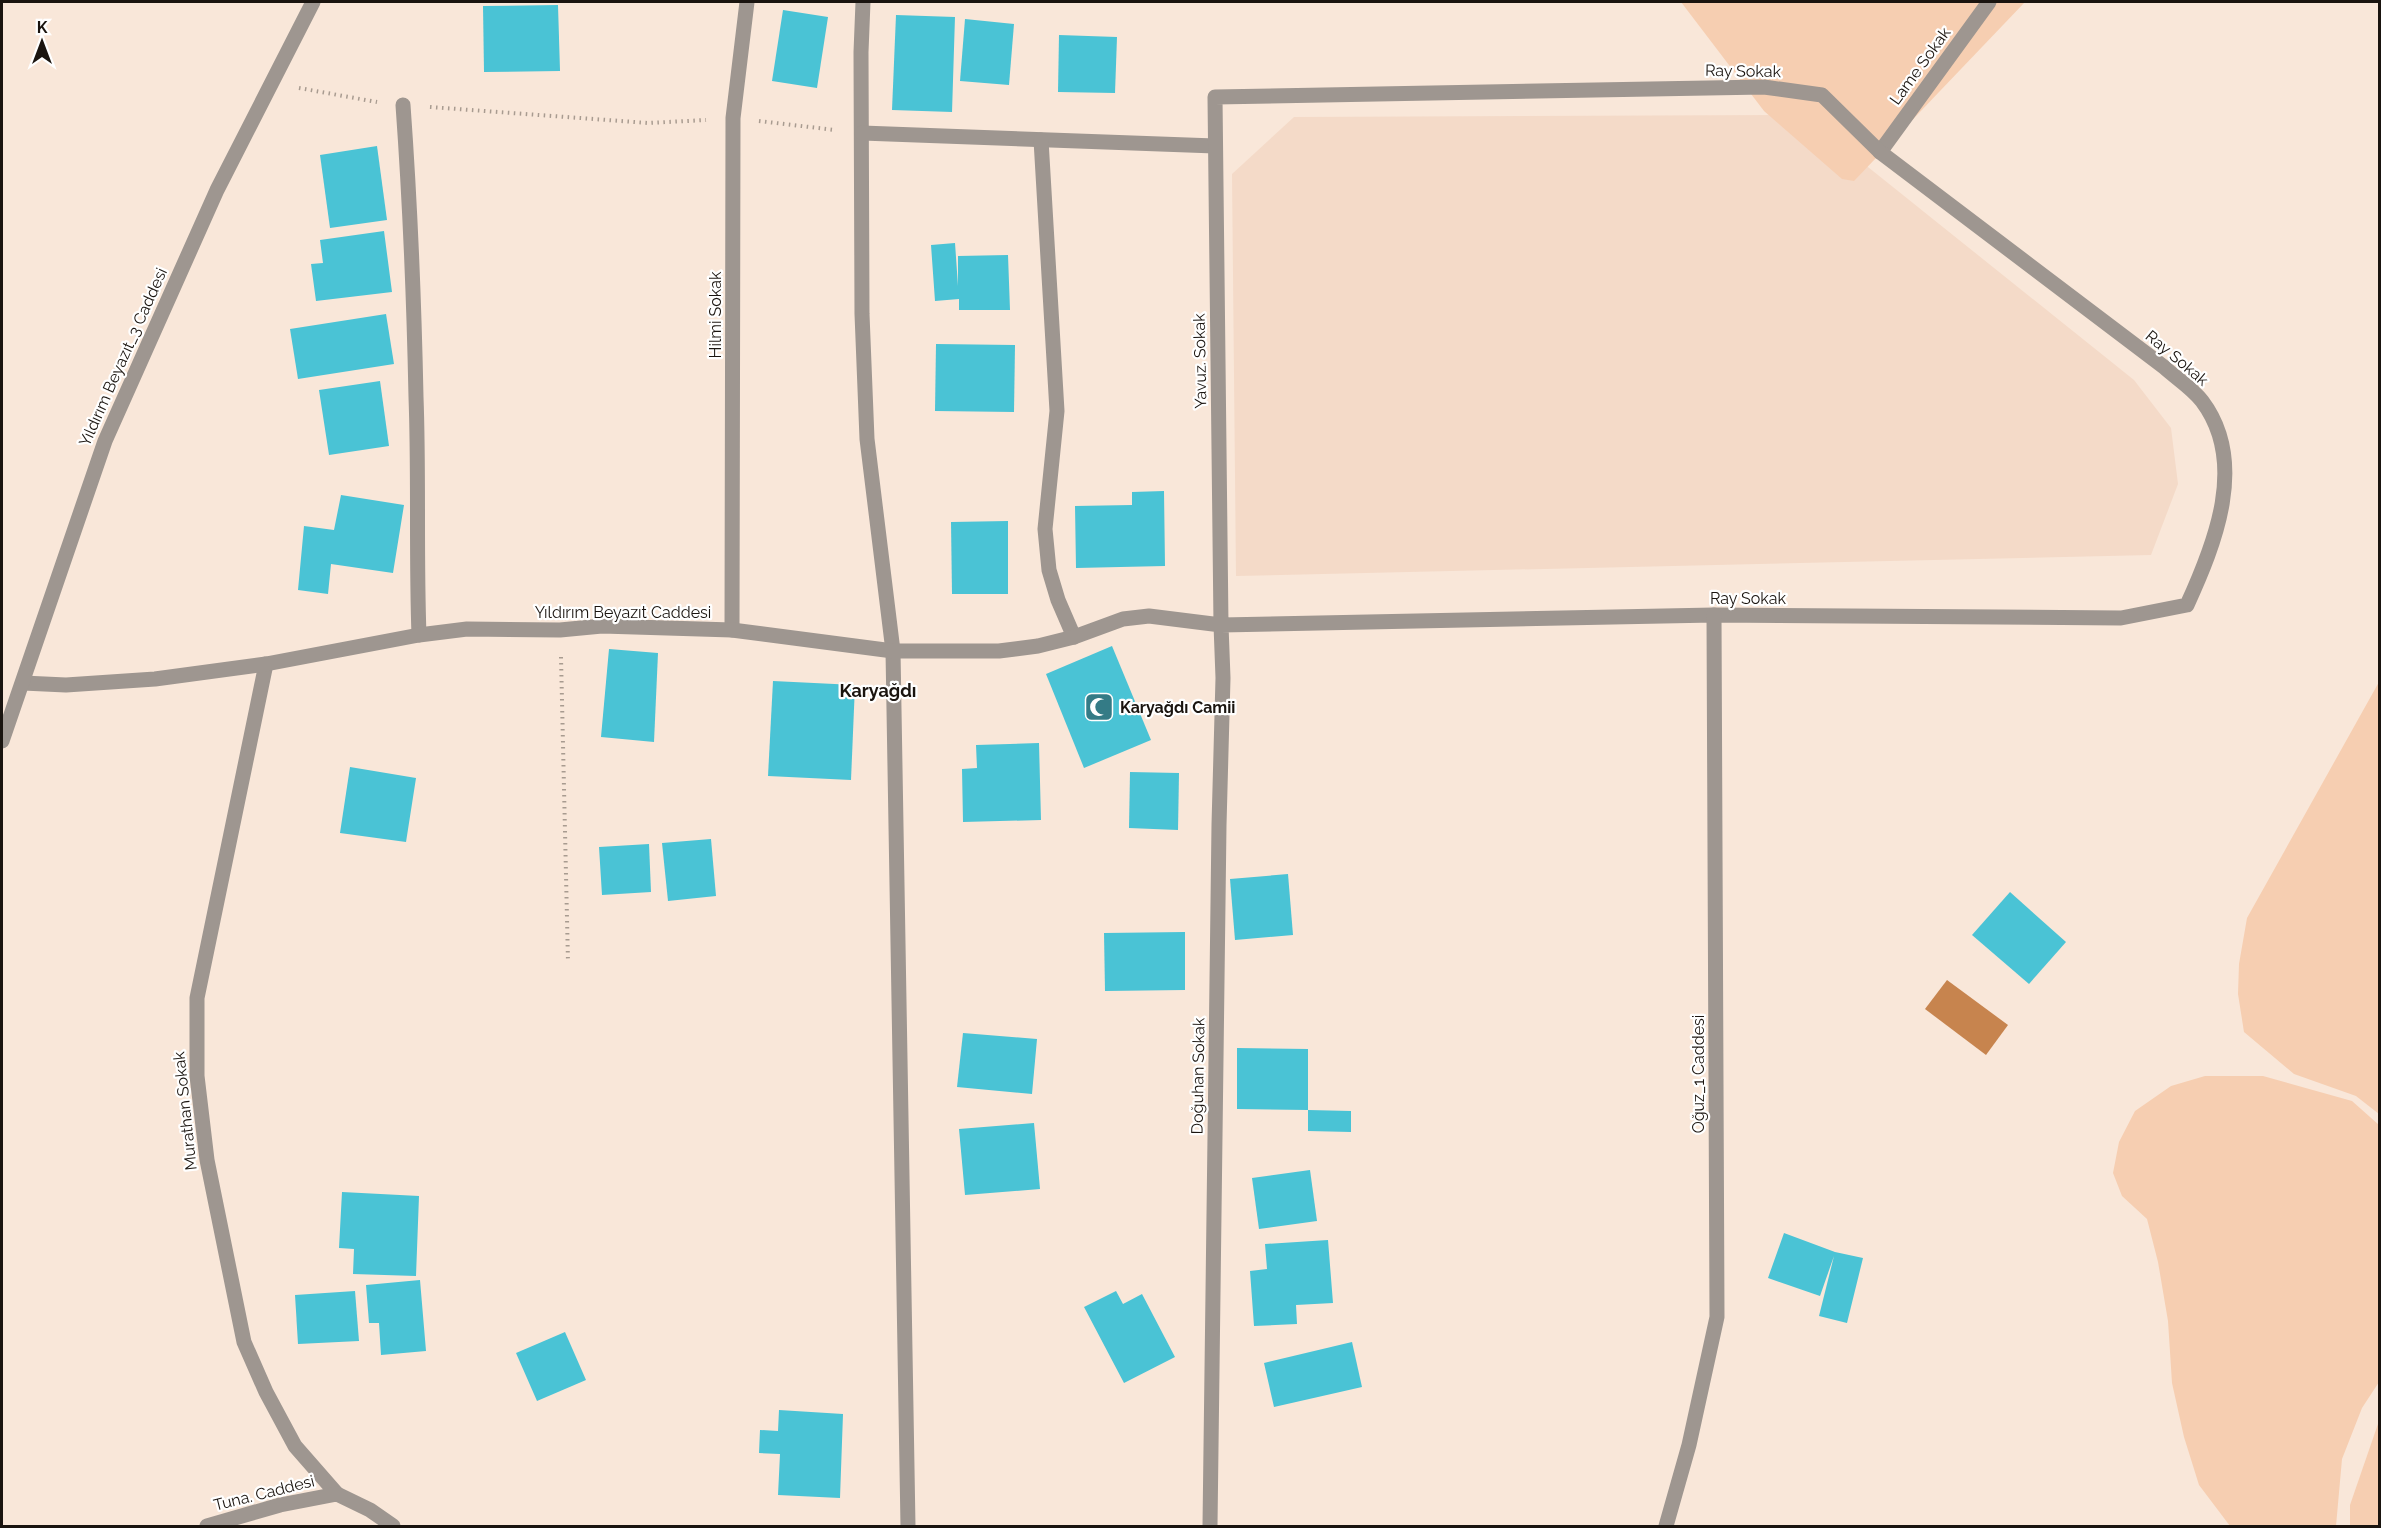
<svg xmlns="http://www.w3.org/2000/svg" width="2381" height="1528" font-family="Raleway,sans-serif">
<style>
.built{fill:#f4dac8}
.green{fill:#f6ceb1}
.water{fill:#c7844e}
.building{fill:#4ac3d5}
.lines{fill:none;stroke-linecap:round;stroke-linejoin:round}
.path{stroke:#a89b90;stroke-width:4;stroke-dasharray:1.5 4.5;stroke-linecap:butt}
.minor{stroke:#9e9690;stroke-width:15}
.labels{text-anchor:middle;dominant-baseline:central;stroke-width:4.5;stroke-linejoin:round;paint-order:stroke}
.street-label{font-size:16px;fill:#1a140f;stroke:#fff}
.poi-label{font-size:16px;font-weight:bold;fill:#1a140f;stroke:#fff;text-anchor:start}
.neighbourhood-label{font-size:18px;font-weight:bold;fill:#1a140f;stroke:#fff}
</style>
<rect width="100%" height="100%" fill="#f9e7d9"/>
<!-- built -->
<path class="built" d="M 1803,115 L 2134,380 L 2171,428 L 2178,484 L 2151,555 L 1236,576 L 1232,174 L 1294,117 Z"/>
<!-- green -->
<g class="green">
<path d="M 1681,2 L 2025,2 L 1854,181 L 1842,179 L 1764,111 Z"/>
<path d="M 2379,682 L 2379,1114 L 2356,1096 L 2294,1074 L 2244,1032 L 2238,994 L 2239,964 L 2247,918 Z"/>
<path d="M 2205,1076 L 2263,1076 L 2352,1101 L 2379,1125 L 2379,1382 L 2362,1408 L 2342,1459 L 2336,1526 L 2230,1526 L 2199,1485 L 2184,1437 L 2172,1383 L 2168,1321 L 2158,1262 L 2147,1219 L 2122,1196 L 2113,1173 L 2119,1142 L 2135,1111 L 2171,1086 Z"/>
<path d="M 2379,1421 L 2379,1526 L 2350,1526 L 2350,1505 Z"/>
</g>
<!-- water -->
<path class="water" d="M 1947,980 L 2008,1025 L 1986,1055 L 1925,1009 Z"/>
<!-- building -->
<g class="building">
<path d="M 558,5 L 560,71 L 484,72 L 483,6 Z"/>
<path d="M 783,10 L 828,17 L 817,88 L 772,81 Z"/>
<path d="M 896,15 L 955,17 L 952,112 L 892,110 Z"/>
<path d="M 965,19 L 1014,24 L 1009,85 L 960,81 Z"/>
<path d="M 1059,35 L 1117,37 L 1115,93 L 1058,92 Z"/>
<path d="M 377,146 L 387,220 L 330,228 L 320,155 Z"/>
<path d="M 384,231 L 392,292 L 316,301 L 311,264 L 323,263 L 320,240 Z"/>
<path d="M 955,243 L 958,286 L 958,256 L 1008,255 L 1010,310 L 959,310 L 959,299 L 935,301 L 931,245 Z"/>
<path d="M 386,314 L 394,364 L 298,379 L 290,329 Z"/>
<path d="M 936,344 L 1015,345 L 1014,412 L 935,411 Z"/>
<path d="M 380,381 L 389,446 L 329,455 L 319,390 Z"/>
<path d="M 1164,491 L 1165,566 L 1076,568 L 1075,506 L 1132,505 L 1132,492 Z"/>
<path d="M 341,495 L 404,505 L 393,573 L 331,564 L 328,594 L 298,590 L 304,526 L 334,530 Z"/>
<path d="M 1008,521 L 1008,594 L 952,594 L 951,522 Z"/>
<path d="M 1112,646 L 1151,740 L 1084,768 L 1046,674 Z"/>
<path d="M 609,649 L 658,653 L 654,742 L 601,737 Z"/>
<path d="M 773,681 L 855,685 L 851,780 L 768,776 Z"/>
<path d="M 1039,743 L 1041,820 L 963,822 L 962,769 L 977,768 L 976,745 Z"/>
<path d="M 350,767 L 416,778 L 406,842 L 340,833 Z"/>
<path d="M 1130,772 L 1179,773 L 1178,830 L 1129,828 Z"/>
<path d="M 711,839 L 716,896 L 668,901 L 662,843 Z"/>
<path d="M 649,844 L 651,892 L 602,895 L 599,847 Z"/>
<path d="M 1288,874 L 1293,935 L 1235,940 L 1230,879 Z"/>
<path d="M 2010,892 L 2066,942 L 2029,984 L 1972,935 Z"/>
<path d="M 1185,932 L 1185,990 L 1105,991 L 1104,933 Z"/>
<path d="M 963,1033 L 1037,1039 L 1032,1094 L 957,1087 Z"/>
<path d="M 1237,1048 L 1308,1049 L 1308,1110 L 1237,1109 Z"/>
<path d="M 1308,1110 L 1351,1111 L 1351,1132 L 1308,1131 Z"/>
<path d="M 1034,1123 L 1040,1189 L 965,1195 L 959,1129 Z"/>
<path d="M 1310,1170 L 1317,1221 L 1259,1229 L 1252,1178 Z"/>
<path d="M 342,1192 L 419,1196 L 416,1276 L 353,1274 L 354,1249 L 339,1248 Z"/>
<path d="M 1784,1233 L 1835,1252 L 1863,1258 L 1847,1323 L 1819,1316 L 1834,1256 L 1820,1296 L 1768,1278 Z"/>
<path d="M 1328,1240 L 1333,1303 L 1296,1305 L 1297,1324 L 1254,1326 L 1250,1271 L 1267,1269 L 1265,1244 Z"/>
<path d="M 420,1280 L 426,1351 L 381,1355 L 379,1323 L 369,1323 L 366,1285 Z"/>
<path d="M 355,1291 L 359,1341 L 298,1344 L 295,1295 Z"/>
<path d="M 1116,1291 L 1123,1304 L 1142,1294 L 1175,1357 L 1124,1383 L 1084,1307 Z"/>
<path d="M 565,1332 L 586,1380 L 537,1401 L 516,1353 Z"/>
<path d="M 1352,1342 L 1362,1387 L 1274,1407 L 1264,1363 Z"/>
<path d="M 779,1410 L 843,1414 L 840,1498 L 778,1495 L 780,1454 L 759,1453 L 760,1430 L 778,1431 Z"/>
</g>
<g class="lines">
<!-- path -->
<g class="path">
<path d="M 299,88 L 377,102"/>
<path d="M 430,107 L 648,123 L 706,120"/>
<path d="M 759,121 L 835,130"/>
<path d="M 561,657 L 568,962"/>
</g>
<!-- minor -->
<g class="minor">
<path d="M 863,2 L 861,52 L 862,314 L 867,439 L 893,651 L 908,1526"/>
<path d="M 403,105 C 410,202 414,300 416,397 C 419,476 416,555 419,635"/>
<path d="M 862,133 L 1215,146"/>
<path d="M 1041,140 L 1057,411 L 1045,529 L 1049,570 L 1058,600 L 1074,637"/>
<path d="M 1880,152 L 1989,2"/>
<path d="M 732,630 L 733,118 L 747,2"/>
<path d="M 266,664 L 197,998 L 197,1076 L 207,1160 L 244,1342 L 266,1392 L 295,1446 L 337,1494"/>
<path d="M 23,683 L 66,685 L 155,679 L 266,664 L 419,635 L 467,629 L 560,630 L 602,626 L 732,630 L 893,651 L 999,651 L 1038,646 L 1074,637 L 1123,619 L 1149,616 L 1221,625 L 1714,615 L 2121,618 L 2187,605 C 2215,544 2248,462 2202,401 C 2192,388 2176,378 2164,367 L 1880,152 L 1822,95 L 1764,87 L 1215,97 L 1221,625 L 1223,678 L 1219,825 L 1210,1526"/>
<path d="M 2,741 L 105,441 L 217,190 L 313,2"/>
<path d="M 207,1526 L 280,1505 L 337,1494 L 370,1510 L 393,1526"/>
<path d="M 1666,1526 L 1689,1445 L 1717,1317 L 1714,615"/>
</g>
</g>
<!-- icons -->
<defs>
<g id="mosque-square" transform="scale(1.5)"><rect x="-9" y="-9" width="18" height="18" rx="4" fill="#347b86" stroke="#fff"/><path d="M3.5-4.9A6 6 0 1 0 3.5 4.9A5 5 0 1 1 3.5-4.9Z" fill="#fff"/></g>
</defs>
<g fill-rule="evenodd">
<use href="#mosque-square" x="1099" y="707"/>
</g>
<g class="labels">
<!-- street labels -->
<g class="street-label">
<text transform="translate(1920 66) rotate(-54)">Lame Sokak</text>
<text transform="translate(1743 71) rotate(1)">Ray Sokak</text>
<text transform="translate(715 315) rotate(-90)">Hilmi Sokak</text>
<text transform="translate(123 357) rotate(-66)">Yıldırım Beyazıt_3 Caddesi</text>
<text transform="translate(2177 358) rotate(40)">Ray Sokak</text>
<text transform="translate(1200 361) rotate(-91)">Yavuz. Sokak</text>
<text x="1748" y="598">Ray Sokak</text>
<text x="623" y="612">Yıldırım Beyazıt Caddesi</text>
<text transform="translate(1698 1074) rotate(-90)">Oğuz_1 Caddesi</text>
<text transform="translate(1198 1076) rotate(-89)">Doğuhan Sokak</text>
<text transform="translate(185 1111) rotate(-96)">Murathan Sokak</text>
<text transform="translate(264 1493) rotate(-14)">Tuna. Caddesi</text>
</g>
<!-- poi labels -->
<g class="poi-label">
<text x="1120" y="707">Karyağdı Camii</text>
</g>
<!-- neighbourhood labels -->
<g class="neighbourhood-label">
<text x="878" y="690">Karyağdı</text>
</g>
</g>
<!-- border -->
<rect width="2381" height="1528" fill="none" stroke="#1a140f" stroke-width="6"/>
<!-- north arrow -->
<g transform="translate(42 42)" stroke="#ffffff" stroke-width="4.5" paint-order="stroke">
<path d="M0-4.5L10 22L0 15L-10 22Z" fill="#1a140f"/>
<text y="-9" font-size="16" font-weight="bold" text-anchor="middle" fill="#1a140f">K</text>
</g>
</svg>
